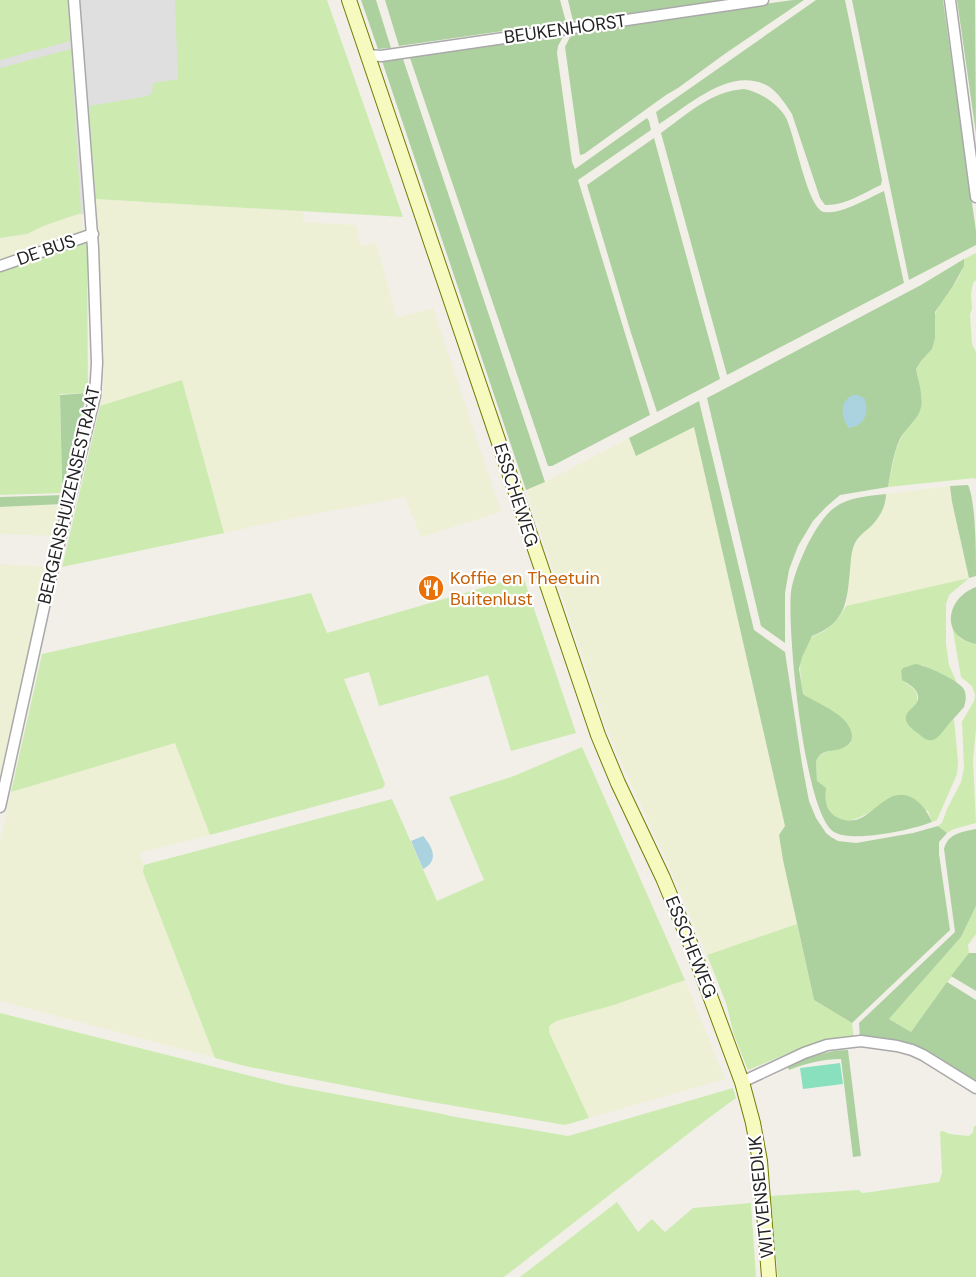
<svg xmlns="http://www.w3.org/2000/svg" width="976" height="1277" font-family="'DM Sans',sans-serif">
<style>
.residential{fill:#e0dfdf}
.farmland{fill:#eef0d5}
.grass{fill:#cdebb0}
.forest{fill:#add19e}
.pitch{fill:#88e0be}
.water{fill:#aad3df}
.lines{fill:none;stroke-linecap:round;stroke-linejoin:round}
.street-casing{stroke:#a9a9a9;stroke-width:13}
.secondary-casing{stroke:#707d05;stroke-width:16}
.street{stroke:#fff;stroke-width:10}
.secondary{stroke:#f7fabf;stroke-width:14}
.labels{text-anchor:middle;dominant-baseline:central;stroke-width:4.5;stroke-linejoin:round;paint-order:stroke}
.street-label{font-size:18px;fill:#222;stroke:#fff}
.food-label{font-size:18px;fill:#c56008;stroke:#fff;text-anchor:start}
</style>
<rect width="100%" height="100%" fill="#f2efe9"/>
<!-- residential -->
<path class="residential" d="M 62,0 L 176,0 L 185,93 L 98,111 L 86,214 L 0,223 L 0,54 Z"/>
<!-- farmland -->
<g class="farmland">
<path d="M 95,199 L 304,211 L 303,222 L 356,225 L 361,246 L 376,243 L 397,318 L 433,308 L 501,512 L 421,537 L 405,497 L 283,520 L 224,533 L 182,380 L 100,406 L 103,393 L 104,348 Z"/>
<path d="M 81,213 L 83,232 L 0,260 L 0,238 L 27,234 L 46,225 Z"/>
<path d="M 694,426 L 785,826 L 779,835 L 797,924 L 707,955 L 666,859 L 630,782 L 607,729 L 526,490 L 545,482 L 629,438 L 636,455 Z"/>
<path d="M 950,486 L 952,502 L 969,578 L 846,606 L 851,554 L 855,544 L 862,534 L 879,517 L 886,502 L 886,494 Z"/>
<path d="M 62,504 L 54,536 L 0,534 L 0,507 Z"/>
<path d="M 0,564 L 47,567 L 0,775 Z"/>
<path d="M 175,742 L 210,835 L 139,853 L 144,865 L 143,872 L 215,1058 L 0,1001 L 0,841 L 11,792 Z"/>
<path d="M 681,980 L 685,980 L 725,1079 L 589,1118 L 549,1032 L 548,1026 L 556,1021 L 614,1005 Z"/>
</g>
<!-- grass -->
<g class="grass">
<path d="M 0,0 L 68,0 L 70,41 L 0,60 Z"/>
<path d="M 175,0 L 327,0 L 403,217 L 95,199 L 89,106 L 148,96 L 152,93 L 153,83 L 178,79 Z"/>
<path d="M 71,49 L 81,213 L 46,225 L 27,234 L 0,238 L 0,68 Z"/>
<path d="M 87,242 L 88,393 L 60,394 L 62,493 L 0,495 L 0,272 Z"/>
<path d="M 976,253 L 976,280 L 973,283 L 971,294 L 972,308 L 970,315 L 972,344 L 976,352 L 976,480 L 975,478 L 888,487 L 895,453 L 899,442 L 922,399 L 916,369 L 921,361 L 932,349 C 933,339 932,318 937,310 C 945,294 964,278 964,259 Z"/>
<path d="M 182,380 L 224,533 L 62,567 L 100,406 Z"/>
<path d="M 523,576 L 576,733 L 511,751 L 488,675 L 379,706 L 369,672 L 344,679 L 385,784 L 383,788 L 210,835 L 175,743 L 11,792 L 42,654 L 311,593 L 327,633 Z"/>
<path d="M 969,578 L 949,595 L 946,604 L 946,644 L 949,665 L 957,683 L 922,665 L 901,671 C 901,690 920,681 917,704 L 912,708 L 947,725 L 954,719 L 958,762 L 957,774 L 937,820 L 932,822 L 928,811 L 889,798 C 873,809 847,834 830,811 C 826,805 825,800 826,793 L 817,781 L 816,761 C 823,748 833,752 845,747 C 850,745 852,742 851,736 C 848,714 819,705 803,694 C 800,673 796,656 811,638 C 814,635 820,634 824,631 C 834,624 840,617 846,606 Z"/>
<path d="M 952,625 C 957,638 962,641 976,644 L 976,728 L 973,760 L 976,823 L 954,829 L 947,833 L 938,826 L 942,823 L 947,809 L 961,782 L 964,768 L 962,722 L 974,701 L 975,695 L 972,686 L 961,677 Z"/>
<path d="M 582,747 L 685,980 L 614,1005 L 556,1021 L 549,1026 L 549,1032 L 589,1118 L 565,1125 L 414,1099 L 245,1066 L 215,1058 L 143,872 L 144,865 L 392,799 L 437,901 L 484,880 L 449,797 L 514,776 Z"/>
<path d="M 976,906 L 976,934 L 968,945 L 969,953 L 911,1032 L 889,1019 L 961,937 Z"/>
<path d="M 797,924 L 814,1000 L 852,1023 L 854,1040 L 829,1041 L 811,1044 L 748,1070 L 734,1035 L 726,1003 L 707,955 Z"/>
<path d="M 0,1013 L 287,1085 L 443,1114 L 450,1116 L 568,1136 L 733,1088 L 736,1098 L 702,1123 L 504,1277 L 0,1277 Z"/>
<path d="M 974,1126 L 976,1126 L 976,1277 L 778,1277 L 770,1196 L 859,1190 L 862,1193 L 871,1192 L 939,1182 L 942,1173 L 940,1132 L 943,1131 L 950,1134 L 969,1136 L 973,1132 Z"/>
<path d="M 617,1202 L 638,1232 L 652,1219 L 665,1232 L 693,1208 L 751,1203 L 756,1277 L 520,1277 Z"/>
</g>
<!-- forest -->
<g class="forest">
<path d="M 361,0 L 376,0 L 391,48 L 378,49 Z"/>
<path d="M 385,0 L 560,0 L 566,22 L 399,46 Z"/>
<path d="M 568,0 L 726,0 L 573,21 Z"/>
<path d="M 793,0 L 804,0 L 726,53 L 678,88 L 666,95 L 584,154 L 580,155 L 565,47 L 573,31 Z"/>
<path d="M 816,0 L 845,0 L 882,180 L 881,185 C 863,193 845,206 825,205 L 820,198 L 792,114 C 786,105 778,92 768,86 C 731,65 688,106 659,124 L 656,112 Z"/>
<path d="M 852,0 L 943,0 L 976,231 L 976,245 L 909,280 Z"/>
<path d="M 957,0 L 975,0 L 976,134 Z"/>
<path d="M 565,33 L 558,46 L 557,53 L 572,162 L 575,169 L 647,118 L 649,121 L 651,130 L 578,180 L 650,415 L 552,466 L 548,466 L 409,55 Z"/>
<path d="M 402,56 L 545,482 L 526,490 L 381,58 Z"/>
<path d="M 744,89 C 758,91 777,103 785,116 C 795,133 807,208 824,212 C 840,215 869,198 884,191 L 904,283 L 727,375 L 661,133 C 686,115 711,91 744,89 Z"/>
<path d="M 654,138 L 720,379 L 657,412 L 631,333 L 587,185 Z"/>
<path d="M 964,259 L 964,266 L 953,286 L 935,312 L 935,338 L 932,349 L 921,361 L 916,369 C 919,385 927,404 916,418 C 910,426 903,432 899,441 C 893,455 891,471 888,487 L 840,495 L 826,507 L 813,521 L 798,546 L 789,570 L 785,593 L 785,643 L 761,626 L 707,398 L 921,285 Z"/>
<path d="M 87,393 L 64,483 L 62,483 L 60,395 Z"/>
<path d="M 699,401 L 754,630 L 785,652 L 802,764 L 809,801 L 816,818 L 826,833 L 831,837 L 838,841 L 856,843 L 913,833 L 938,826 L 947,833 L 939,842 L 939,854 L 950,930 L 852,1023 L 814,1000 L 783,860 L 779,835 L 785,826 L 694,427 L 636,456 L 629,438 Z"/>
<path d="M 968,485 C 976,502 976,554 976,576 L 969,578 L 952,502 L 950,486 Z"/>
<path d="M 886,494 C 886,508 878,520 868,529 C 863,533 858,537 855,543 C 851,551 851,561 850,570 C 847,602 846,623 812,636 L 802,657 L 799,669 L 803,694 C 818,704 851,715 852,736 C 852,744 846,747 840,749 C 829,752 822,749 816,761 L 817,781 L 826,788 C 826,792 825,797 826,802 C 829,819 849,825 863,817 C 872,811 880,803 889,798 C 909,787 925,805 932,822 C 912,830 853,843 834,832 C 804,814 787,629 791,592 C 794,570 815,522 834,508 C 848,497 868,496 886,494 Z"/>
<path d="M 64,495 L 62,504 L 0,507 L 0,497 Z"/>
<path d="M 976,587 L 976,644 C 939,637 946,598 976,587 Z"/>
<path d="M 915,664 C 926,665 957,680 963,688 C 967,693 966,701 964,707 C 959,713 953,719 948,725 C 939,736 933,748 919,734 C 915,731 907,726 906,720 C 904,709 920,707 918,696 C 917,688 908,684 902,680 L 901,671 L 903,668 Z"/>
<path d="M 976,829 L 976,906 L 961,937 L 889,1019 L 911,1032 L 947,982 L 976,1000 L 976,1084 L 920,1051 L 860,1039 L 859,1023 L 955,932 L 944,849 C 948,833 962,832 976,829 Z"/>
<path d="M 969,953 L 976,953 L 976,991 L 951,976 Z"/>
<path d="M 848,1050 L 861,1156 L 853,1157 L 841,1059 C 823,1059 807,1063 789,1070 L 787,1065 C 807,1058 827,1050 848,1050 Z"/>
</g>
<!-- pitch -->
<path class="pitch" d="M 840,1063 L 843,1084 L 803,1089 L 800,1068 Z"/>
<!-- water -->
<g class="water">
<path d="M 853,395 L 858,395 L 865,399 C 869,414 865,425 849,428 C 841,418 839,401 853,395 Z"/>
<path d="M 423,836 C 433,847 439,861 423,869 L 411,841 Z"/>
</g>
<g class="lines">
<!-- street casing -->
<g class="street-casing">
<g id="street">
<path d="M 950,0 L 976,197"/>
<path d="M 367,55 L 381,56 L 763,0"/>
<path d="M 0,266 L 93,234"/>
<path d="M 0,807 L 46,598 L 95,396 L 97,363 L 93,248 L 74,0"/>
<path d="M 742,1082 L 804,1053 L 827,1045 L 861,1041 L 897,1046 L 912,1050 L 923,1055 L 976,1088"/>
</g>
</g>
<!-- secondary casing -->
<g class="secondary-casing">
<path id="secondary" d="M 349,0 L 598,735 L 618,783 L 663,878 L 693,950 L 742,1082 L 753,1123 L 760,1161 L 769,1277"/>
</g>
<!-- street -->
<use href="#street" class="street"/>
<!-- secondary -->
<use href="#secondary" class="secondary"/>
</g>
<!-- icons -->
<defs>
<g id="restaurant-disc" transform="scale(1.35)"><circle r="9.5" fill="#e8710a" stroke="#fff"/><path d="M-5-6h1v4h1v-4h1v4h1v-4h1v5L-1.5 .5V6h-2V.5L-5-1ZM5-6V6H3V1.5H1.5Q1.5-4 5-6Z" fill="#fff"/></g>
</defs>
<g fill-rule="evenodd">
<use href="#restaurant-disc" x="431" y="588"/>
</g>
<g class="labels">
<!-- street labels -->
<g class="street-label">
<text transform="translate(565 29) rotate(-8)">BEUKENHORST</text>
<text transform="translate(46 250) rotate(-19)">DE BUS</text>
<text transform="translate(69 495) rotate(-77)">BERGENSHUIZENSESTRAAT</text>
<text transform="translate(516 495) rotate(72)">ESSCHEWEG</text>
<text transform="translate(691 947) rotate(68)">ESSCHEWEG</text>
<text transform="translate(761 1197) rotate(-96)">WITVENSEDIJK</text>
</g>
<!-- food labels -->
<g class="food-label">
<text x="450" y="578">Koffie en Theetuin<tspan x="450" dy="21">Buitenlust</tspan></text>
</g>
</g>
</svg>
